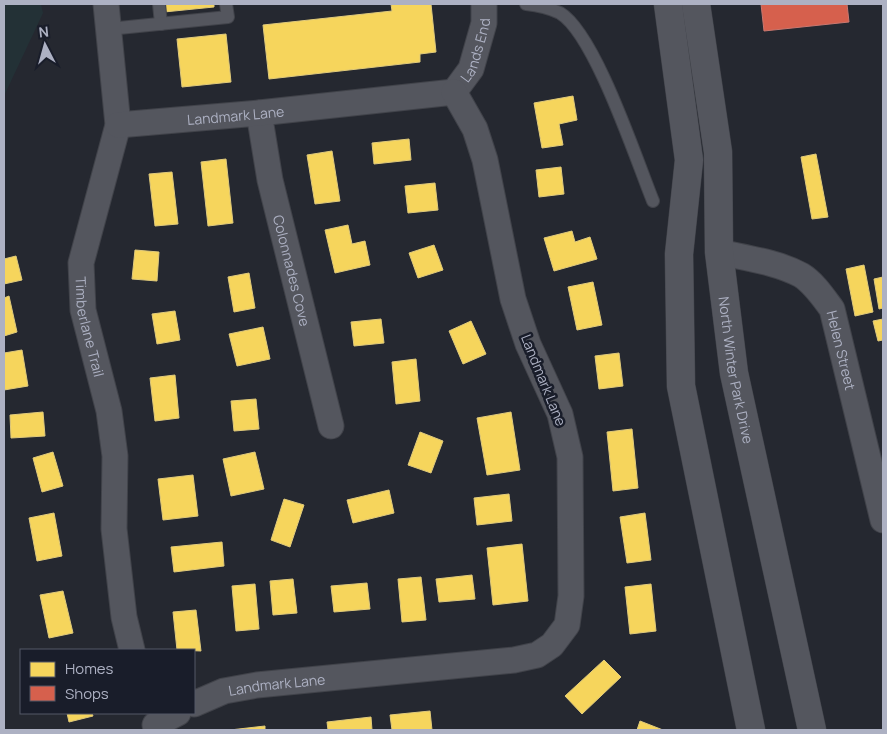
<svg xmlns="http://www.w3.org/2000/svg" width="887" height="734" font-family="Manrope,sans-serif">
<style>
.green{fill:#233136}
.homes{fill:#f6d55c;stroke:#e0ca7b}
.shops{fill:#d6604d;stroke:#ca7870}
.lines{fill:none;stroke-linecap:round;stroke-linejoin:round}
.service-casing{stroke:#41434a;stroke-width:14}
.minor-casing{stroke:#41434a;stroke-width:27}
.tertiary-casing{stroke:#41434a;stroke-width:29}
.service{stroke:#54565e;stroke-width:12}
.minor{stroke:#54565e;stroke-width:25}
.tertiary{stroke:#54565e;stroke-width:28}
.labels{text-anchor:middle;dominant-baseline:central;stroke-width:5;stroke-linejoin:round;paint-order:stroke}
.street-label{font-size:14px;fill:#adb1c3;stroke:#191d2a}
</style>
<rect width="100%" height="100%" fill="#252830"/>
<!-- green -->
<path class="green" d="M 4,4 L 41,4 L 43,13 L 4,96 Z"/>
<!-- homes -->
<g class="homes">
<path d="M 163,4 L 214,4 L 214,7 L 164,12 Z"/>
<path d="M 391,4 L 431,4 L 436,52 L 420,54 L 420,62 L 269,79 L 263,25 L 392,11 Z"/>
<path d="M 226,34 L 231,82 L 182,87 L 177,39 Z"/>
<path d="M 573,96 L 577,120 L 559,124 L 563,145 L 542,148 L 534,103 Z"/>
<path d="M 409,139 L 411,160 L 374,164 L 372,143 Z"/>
<path d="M 332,151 L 340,201 L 315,204 L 307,155 Z"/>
<path d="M 816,154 L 828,217 L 812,219 L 801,157 Z"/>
<path d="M 226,159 L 233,223 L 208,226 L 201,162 Z"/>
<path d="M 561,167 L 564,194 L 539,197 L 536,170 Z"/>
<path d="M 172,172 L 178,224 L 155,226 L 149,174 Z"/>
<path d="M 435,183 L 438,210 L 408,213 L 405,186 Z"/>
<path d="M 348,225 L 352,244 L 365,241 L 370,265 L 335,273 L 325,230 Z"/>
<path d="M 572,231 L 575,242 L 590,237 L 597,259 L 554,271 L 544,238 Z"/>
<path d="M 434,245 L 443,270 L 418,278 L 409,253 Z"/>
<path d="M 135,250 L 159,252 L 157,281 L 132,279 Z"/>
<path d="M 16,256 L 22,280 L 4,284 L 4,259 Z"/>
<path d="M 864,265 L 873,312 L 855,316 L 846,269 Z"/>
<path d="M 249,273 L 255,308 L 234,312 L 228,277 Z"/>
<path d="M 883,277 L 883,308 L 879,309 L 874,279 Z"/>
<path d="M 593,282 L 602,325 L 577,330 L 568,287 Z"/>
<path d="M 9,296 L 17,332 L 4,336 L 4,298 Z"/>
<path d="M 175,311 L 180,340 L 157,344 L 152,314 Z"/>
<path d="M 381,319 L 384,343 L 354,346 L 351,322 Z"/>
<path d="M 883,319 L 883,340 L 878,341 L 873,321 Z"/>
<path d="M 471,321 L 486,354 L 463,364 L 449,331 Z"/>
<path d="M 263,327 L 270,359 L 237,366 L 229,334 Z"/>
<path d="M 22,350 L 28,386 L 4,390 L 4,353 Z"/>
<path d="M 619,353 L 623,386 L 599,389 L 595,356 Z"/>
<path d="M 416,359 L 420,401 L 396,404 L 392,362 Z"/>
<path d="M 175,375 L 179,418 L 155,421 L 150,378 Z"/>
<path d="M 256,399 L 259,429 L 234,431 L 231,401 Z"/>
<path d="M 43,412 L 45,436 L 11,438 L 10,415 Z"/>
<path d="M 511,412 L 520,470 L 487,475 L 477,418 Z"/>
<path d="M 632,429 L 638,488 L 613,491 L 607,432 Z"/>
<path d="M 420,432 L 443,441 L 431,473 L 408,465 Z"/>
<path d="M 53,452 L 63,486 L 42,492 L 33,458 Z"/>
<path d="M 255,452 L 264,489 L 231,496 L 223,459 Z"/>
<path d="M 193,475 L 198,516 L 163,520 L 158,479 Z"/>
<path d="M 389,490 L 394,513 L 353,523 L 347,500 Z"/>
<path d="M 509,494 L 512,521 L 477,525 L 474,498 Z"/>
<path d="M 284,499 L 304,505 L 290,547 L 271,540 Z"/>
<path d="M 54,513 L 62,556 L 37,561 L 29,518 Z"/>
<path d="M 645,513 L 651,560 L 627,563 L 620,517 Z"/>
<path d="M 222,542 L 224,566 L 174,572 L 171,547 Z"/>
<path d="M 522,544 L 528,601 L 493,605 L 487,548 Z"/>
<path d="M 472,575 L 475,599 L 439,602 L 436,579 Z"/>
<path d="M 421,577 L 426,620 L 402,622 L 398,579 Z"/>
<path d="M 293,579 L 297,613 L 273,615 L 270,581 Z"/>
<path d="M 367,583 L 370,609 L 334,612 L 331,586 Z"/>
<path d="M 255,584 L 259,629 L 236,631 L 232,586 Z"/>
<path d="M 651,584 L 656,631 L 630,634 L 625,587 Z"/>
<path d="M 63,591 L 73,633 L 49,638 L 40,595 Z"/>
<path d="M 196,610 L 201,651 L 177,650 L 173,612 Z"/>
<path d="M 604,660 L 621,677 L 582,714 L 565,696 Z"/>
<path d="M 430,711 L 432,730 L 392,730 L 390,715 Z"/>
<path d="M 67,713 L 92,713 L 93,716 L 69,722 Z"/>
<path d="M 371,717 L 372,730 L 328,730 L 327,722 Z"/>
<path d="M 640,721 L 663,730 L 637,730 Z"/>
<path d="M 265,726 L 265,730 L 230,730 Z"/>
</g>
<!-- shops -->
<path class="shops" d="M 761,4 L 847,4 L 849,22 L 764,31 Z"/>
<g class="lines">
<!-- service casing -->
<g class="service-casing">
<g id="service">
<path d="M 159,4 L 161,24"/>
<path d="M 526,4 C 537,5 550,8 560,13 C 595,34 636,159 653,201"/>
<path d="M 109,29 L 228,17 L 226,4"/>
</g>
</g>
<!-- minor casing -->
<g class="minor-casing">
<g id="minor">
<path id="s1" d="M 106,4 L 118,125 L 81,263 L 83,310 L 109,411 L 115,456 L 114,529 L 124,617 L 132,650"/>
<path id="s2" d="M 454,92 L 471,69 L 484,23 L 484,4"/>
<path id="s3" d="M 259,113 L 270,180 L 331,426"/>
<path id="s4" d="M 118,125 L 259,113 L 454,92"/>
<path id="s5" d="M 719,252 C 745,258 777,262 801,275 C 814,283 823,297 832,309 L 883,520"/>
<path id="s6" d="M 194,704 L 224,691 L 257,685 L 514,660 L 537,655 L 552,645 L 567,625 L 571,596 L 570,457 L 560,414 L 528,344 L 513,299 L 485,160 L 475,129 L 454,92"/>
<path d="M 155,725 L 178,713"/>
</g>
</g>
<!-- tertiary casing -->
<g class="tertiary-casing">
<g id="tertiary">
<path d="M 668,4 L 689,160 L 679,254 L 681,386 L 751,730"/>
<path id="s7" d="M 696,4 L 718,152 L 719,252 L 734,373 L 812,730"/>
</g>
</g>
<!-- service -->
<use href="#service" class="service"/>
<!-- minor -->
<use href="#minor" class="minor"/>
<!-- tertiary -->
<use href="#tertiary" class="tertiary"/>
</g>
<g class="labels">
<!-- street labels -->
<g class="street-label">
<text stroke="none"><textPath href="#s2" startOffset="48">Lands End</textPath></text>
<text stroke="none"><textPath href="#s4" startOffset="118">Landmark Lane</textPath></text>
<text stroke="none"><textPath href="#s3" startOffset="161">Colonnades Cove</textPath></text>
<text stroke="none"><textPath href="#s1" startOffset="329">Timberlane Trail</textPath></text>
<text stroke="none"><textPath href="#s5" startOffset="174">Helen Street</textPath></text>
<text stroke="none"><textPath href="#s7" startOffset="369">North Winter Park Drive</textPath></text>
<text transform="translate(544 380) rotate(68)">Landmark Lane</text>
<text stroke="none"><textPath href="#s6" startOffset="86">Landmark Lane</textPath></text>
</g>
</g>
<!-- border -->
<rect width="887" height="734" fill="none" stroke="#adb1c3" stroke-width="10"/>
<!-- legend -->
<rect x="20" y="649" width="175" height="65" fill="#191d2a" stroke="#545867"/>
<rect x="30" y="662" width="25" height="15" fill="#f6d55c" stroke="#545867"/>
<text x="65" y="674" font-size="15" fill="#adb1c3">Homes</text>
<rect x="30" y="686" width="25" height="15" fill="#d6604d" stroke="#545867"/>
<text x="65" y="699" font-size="15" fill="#adb1c3">Shops</text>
<!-- north arrow -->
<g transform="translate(45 45) rotate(354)" stroke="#191d2a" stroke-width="4" paint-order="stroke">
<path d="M0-4L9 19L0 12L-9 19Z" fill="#adb1c3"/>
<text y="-8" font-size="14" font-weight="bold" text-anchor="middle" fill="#adb1c3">N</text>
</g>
</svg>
